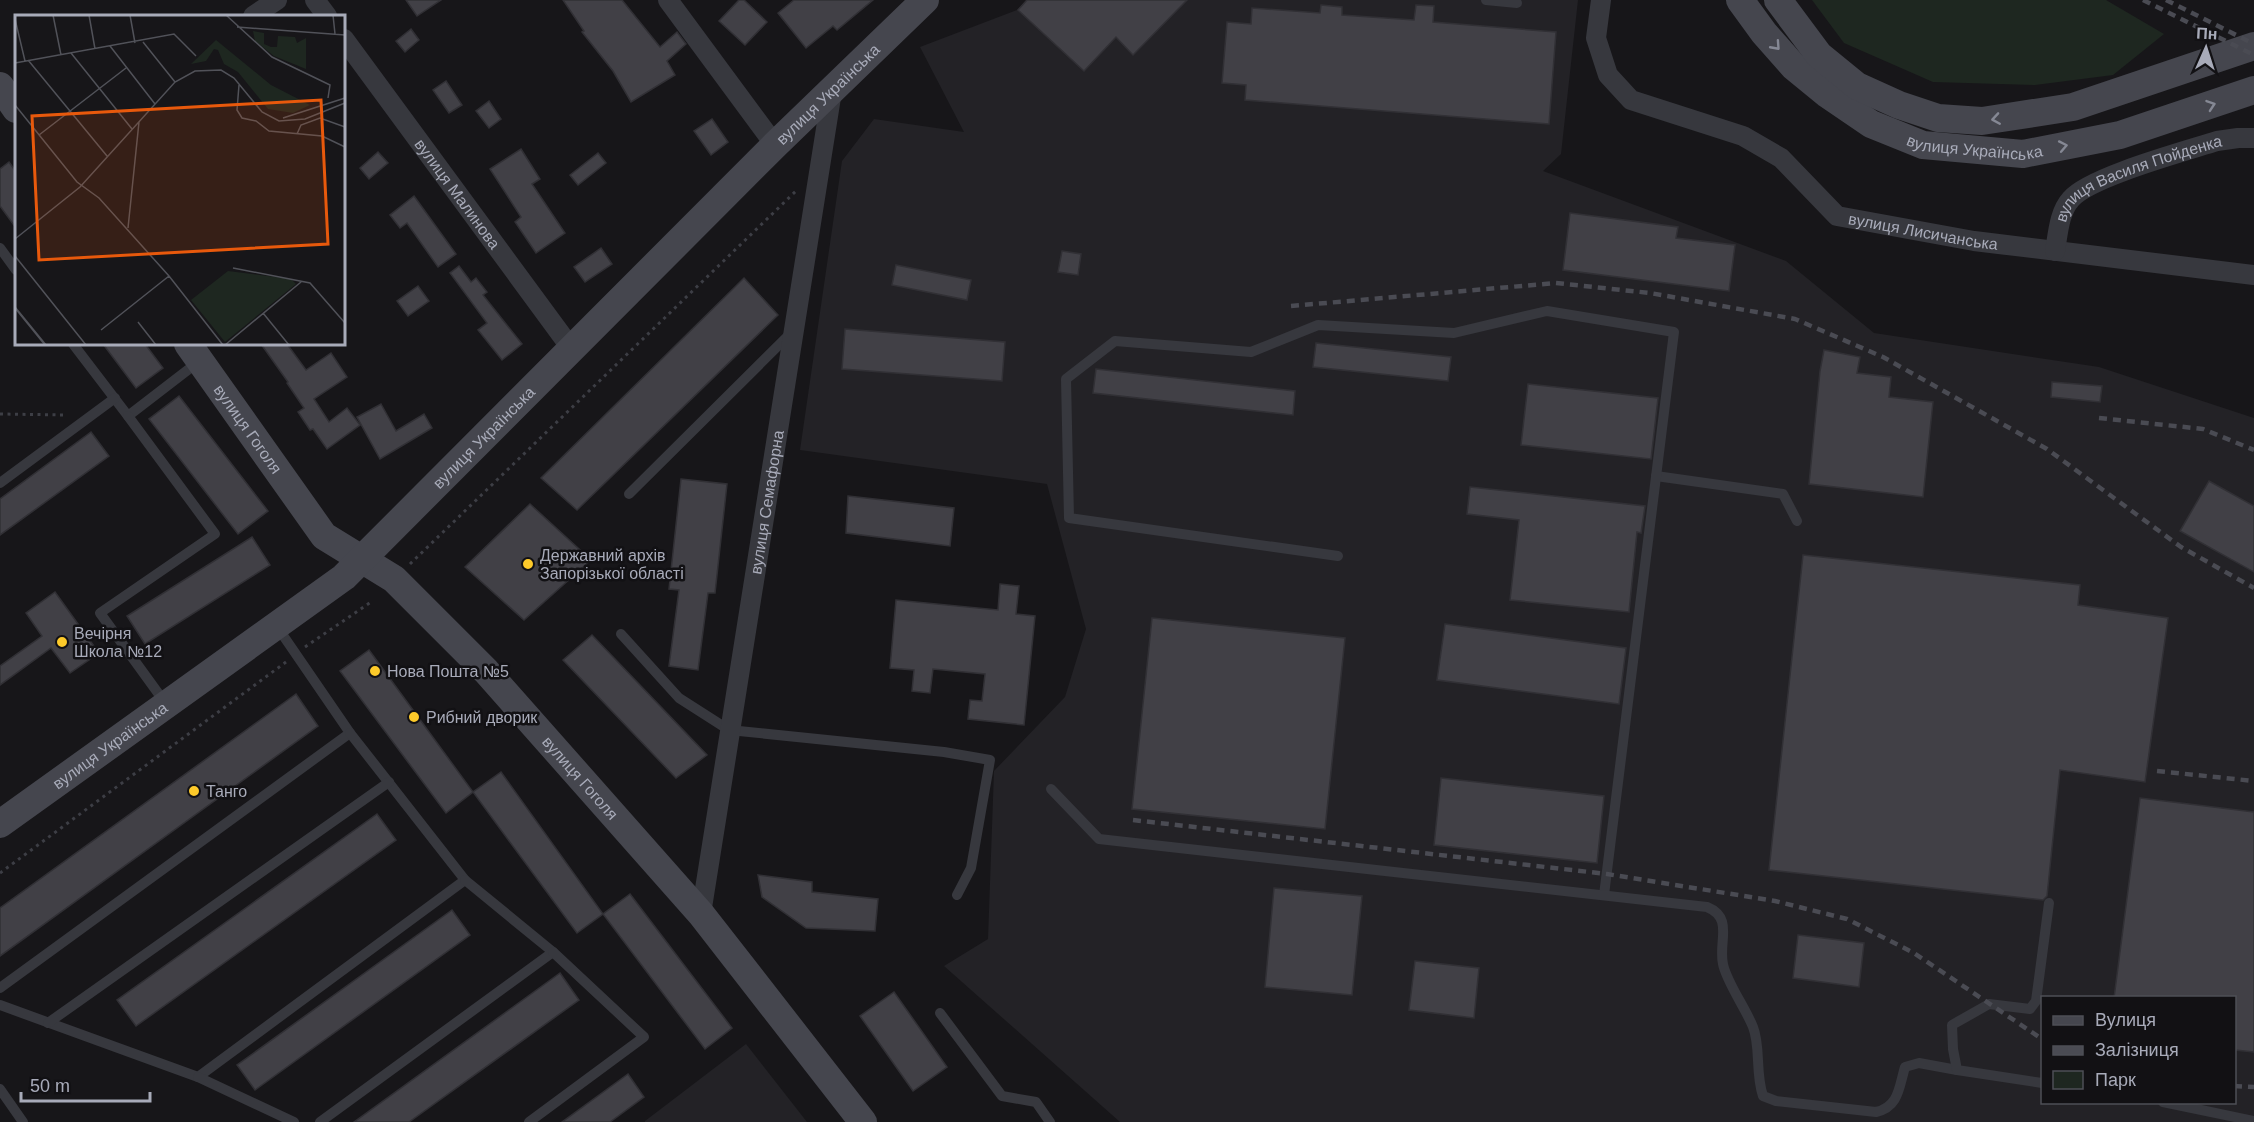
<svg xmlns="http://www.w3.org/2000/svg" width="2254" height="1122" font-family="Arial,sans-serif">
<style>
.built{fill:#232226;fill-rule:evenodd}
.green{fill:#1e2720}
.building{fill:#414046;stroke:#313035;stroke-width:1.5}
.lines{fill:none;stroke-linecap:round;stroke-linejoin:round}
.path{stroke:#3d3e45;stroke-width:3;stroke-dasharray:3 4.5;stroke-linecap:butt}
.lane{stroke:#37383e;stroke-width:10}
.street{stroke:#37383e;stroke-width:20}
.secondary{stroke:#45464e;stroke-width:28}
.rail{stroke:#4a4b53;stroke-width:4.5;stroke-dasharray:8 6;stroke-linecap:butt}
.oneway{stroke:#858894}
.poi-dot{fill:#fdca2a;stroke:#121114;stroke-width:2}
.labels{text-anchor:middle;dominant-baseline:central;stroke-width:5;stroke-linejoin:round;paint-order:stroke}
.street-label{font-size:16px;fill:#a8abb9;stroke:#121114}
.poi-label{font-size:16px;fill:#a8abb9;stroke:#121114;text-anchor:start}
.inset-road{fill:none;stroke:#515259;stroke-width:1.5}
.view{fill:#e8590c;fill-opacity:0.15;stroke:#e8590c;stroke-width:3}
.inset-edge{fill:none;stroke:#a8abb9;stroke-width:3}
</style>
<rect width="100%" height="100%" fill="#171619"/>
<!-- built -->
<g class="built">
<path d="M 1027,0 L 1578,0 L 1561,154 L 1543,171 L 1786,261 L 1874,333 L 2099,367 L 2254,418 L 2254,1122 L 1120,1122 L 944,966 L 988,939 L 994,771 L 1065,697 L 1086,629 L 1047,484 L 800,450 L 842,161 L 874,119 L 964,132 L 920,47 L 1017,10 ZM 2042,998 L 2234,998 L 2234,1102 L 2042,1102 Z"/>
<path d="M 746,1044 L 807,1122 L 645,1122 L 645,1121 Z"/>
</g>
<!-- green -->
<path class="green" d="M 1812,0 L 2106,0 L 2164,34 L 2113,75 L 2035,85 L 1933,82 L 1844,43 Z"/>
<!-- building -->
<g class="building">
<path d="M 406,0 L 441,0 L 417,16 Z"/>
<path d="M 563,0 L 622,0 L 660,47 L 677,32 L 686,44 L 667,61 L 675,75 L 631,102 L 613,71 L 582,32 L 584,31 Z"/>
<path d="M 739,0 L 744,0 L 767,22 L 745,45 L 719,21 Z"/>
<path d="M 794,0 L 873,0 L 837,30 L 833,26 L 806,48 L 778,13 Z"/>
<path d="M 1027,0 L 1187,0 L 1133,55 L 1116,37 L 1084,71 L 1018,10 Z"/>
<path d="M 1321,5 L 1342,7 L 1342,15 L 1414,20 L 1416,5 L 1434,6 L 1433,22 L 1556,32 L 1549,124 L 1245,100 L 1246,85 L 1222,83 L 1227,22 L 1251,24 L 1252,8 L 1320,13 Z"/>
<path d="M 411,29 L 419,40 L 405,52 L 396,41 Z"/>
<path d="M 446,81 L 462,105 L 449,113 L 433,90 Z"/>
<path d="M 489,101 L 501,119 L 489,128 L 476,111 Z"/>
<path d="M 712,119 L 728,142 L 711,155 L 694,131 Z"/>
<path d="M 521,149 L 540,179 L 532,184 L 565,233 L 536,253 L 515,222 L 521,217 L 490,169 Z"/>
<path d="M 378,152 L 388,163 L 369,179 L 360,168 Z"/>
<path d="M 598,153 L 606,163 L 578,185 L 570,175 Z"/>
<path d="M 9,162 L 16,172 L 16,228 L 0,206 L 0,169 Z"/>
<path d="M 414,196 L 456,254 L 438,267 L 407,223 L 400,228 L 390,215 Z"/>
<path d="M 1570,213 L 1678,227 L 1676,238 L 1735,245 L 1729,291 L 1563,270 Z"/>
<path d="M 601,248 L 612,264 L 585,282 L 574,267 Z"/>
<path d="M 1062,251 L 1081,254 L 1078,275 L 1058,272 Z"/>
<path d="M 896,265 L 971,280 L 967,300 L 892,285 Z"/>
<path d="M 459,266 L 471,282 L 476,278 L 487,292 L 483,295 L 522,344 L 502,360 L 478,330 L 487,323 L 450,273 Z"/>
<path d="M 744,278 L 778,315 L 577,510 L 541,478 Z"/>
<path d="M 418,286 L 429,301 L 408,316 L 397,301 Z"/>
<path d="M 845,329 L 1005,342 L 1002,381 L 842,369 Z"/>
<path d="M 1316,343 L 1451,357 L 1448,381 L 1313,367 Z"/>
<path d="M 103,344 L 145,344 L 163,368 L 136,388 Z"/>
<path d="M 261,344 L 287,344 L 306,370 L 331,353 L 347,377 L 314,399 L 329,422 L 347,408 L 360,425 L 327,449 L 313,429 L 310,430 L 298,412 L 304,408 L 287,383 L 288,382 Z"/>
<path d="M 1824,350 L 1860,357 L 1857,373 L 1891,377 L 1889,397 L 1933,402 L 1923,497 L 1809,484 L 1820,371 Z"/>
<path d="M 1096,369 L 1295,391 L 1293,415 L 1093,393 Z"/>
<path d="M 2052,382 L 2102,386 L 2100,402 L 2051,397 Z"/>
<path d="M 1528,384 L 1658,398 L 1651,459 L 1521,445 Z"/>
<path d="M 179,396 L 268,511 L 238,534 L 149,419 Z"/>
<path d="M 381,404 L 396,431 L 424,414 L 432,428 L 380,459 L 357,417 Z"/>
<path d="M 91,432 L 109,456 L 0,535 L 0,499 Z"/>
<path d="M 681,479 L 727,484 L 715,593 L 708,593 L 698,670 L 669,666 L 679,590 L 669,589 Z"/>
<path d="M 2209,481 L 2254,506 L 2254,572 L 2180,531 Z"/>
<path d="M 1470,487 L 1645,506 L 1641,533 L 1637,532 L 1629,612 L 1510,600 L 1519,520 L 1467,514 Z"/>
<path d="M 848,496 L 954,508 L 950,546 L 846,533 Z"/>
<path d="M 530,504 L 591,560 L 524,620 L 465,567 Z"/>
<path d="M 252,537 L 270,565 L 145,644 L 127,616 Z"/>
<path d="M 1803,555 L 2080,585 L 2078,605 L 2168,618 L 2145,782 L 2060,770 L 2047,896 L 2043,900 L 1769,870 Z"/>
<path d="M 1000,584 L 1019,586 L 1016,614 L 1035,616 L 1024,725 L 968,719 L 970,700 L 982,701 L 985,674 L 933,669 L 930,693 L 912,691 L 914,670 L 890,668 L 896,600 L 998,610 Z"/>
<path d="M 55,592 L 99,653 L 70,673 L 51,648 L 0,685 L 0,666 L 42,636 L 26,613 Z"/>
<path d="M 1152,618 L 1345,638 L 1325,829 L 1132,809 Z"/>
<path d="M 1445,624 L 1626,648 L 1619,704 L 1437,680 Z"/>
<path d="M 592,635 L 707,755 L 676,778 L 563,660 Z"/>
<path d="M 369,650 L 473,792 L 446,813 L 340,671 Z"/>
<path d="M 296,694 L 318,726 L 0,956 L 0,908 Z"/>
<path d="M 501,772 L 603,914 L 577,933 L 473,792 Z"/>
<path d="M 1441,778 L 1604,796 L 1597,863 L 1434,845 Z"/>
<path d="M 2140,798 L 2254,812 L 2254,1052 L 2235,1050 L 2235,998 L 2114,998 Z"/>
<path d="M 377,814 L 396,840 L 136,1026 L 117,1000 Z"/>
<path d="M 758,875 L 812,882 L 812,892 L 878,899 L 875,931 L 806,928 L 762,897 Z"/>
<path d="M 1274,888 L 1362,896 L 1352,995 L 1265,987 Z"/>
<path d="M 630,894 L 732,1028 L 705,1049 L 603,914 Z"/>
<path d="M 452,910 L 470,935 L 255,1090 L 237,1065 Z"/>
<path d="M 1798,935 L 1864,943 L 1859,987 L 1793,978 Z"/>
<path d="M 1415,961 L 1479,968 L 1474,1018 L 1409,1010 Z"/>
<path d="M 560,973 L 579,1000 L 409,1122 L 354,1122 Z"/>
<path d="M 894,992 L 947,1067 L 913,1091 L 860,1016 Z"/>
<path d="M 628,1074 L 644,1097 L 610,1122 L 562,1122 Z"/>
</g>
<g class="lines">
<!-- path -->
<g class="path">
<path d="M 0,414 L 67,415"/>
<path d="M 410,564 L 797,190"/>
<path d="M 305,647 L 371,602"/>
<path d="M 0,873 L 286,662"/>
</g>
<!-- lane -->
<g class="lane">
<path d="M 1486,0 L 1517,3"/>
<path d="M 0,248 L 16,270"/>
<path d="M 73,344 L 128,416 L 189,369 L 199,360"/>
<path d="M 128,416 L 215,534 L 100,613 L 166,704"/>
<path d="M 1656,476 L 1783,494 L 1797,521"/>
<path d="M 0,483 L 115,398"/>
<path d="M 629,494 L 792,332"/>
<path d="M 1338,556 L 1069,518 L 1066,379 L 1115,341 L 1251,352 L 1318,325 L 1454,333 L 1547,311 L 1674,332 L 1604,895"/>
<path d="M 621,634 L 679,698 L 729,730 L 944,752 L 990,760 L 971,868 L 957,895"/>
<path d="M 1051,789 L 1099,839 L 1707,907 C 1734,918 1718,942 1723,964 C 1726,981 1746,1009 1753,1027 C 1761,1047 1755,1073 1763,1096 L 1776,1101 L 1876,1112 C 1899,1107 1899,1087 1905,1067 L 1919,1063 L 1957,1070"/>
<path d="M 0,988 L 350,733 L 278,628"/>
<path d="M 0,1005 L 198,1077 L 465,880 L 350,733"/>
<path d="M 940,1013 L 1002,1096 L 1036,1102 L 1050,1122"/>
<path d="M 48,1023 L 389,782"/>
<path d="M 198,1077 L 294,1122"/>
<path d="M 2042,1083 L 1957,1070 L 1953,1049 L 1952,1025 L 1989,1004 L 2030,1009 L 2036,1001 L 2049,903"/>
<path d="M 0,1089 L 23,1122"/>
<path d="M 2163,1102 L 2254,1121"/>
<path d="M 320,1122 L 553,952 L 465,880"/>
<path d="M 529,1122 L 644,1037 L 553,952"/>
</g>
<!-- street -->
<g class="street">
<path d="M 315,0 L 327,16"/>
<path d="M 668,0 L 775,145"/>
<path id="s1" d="M 1601,0 L 1596,38 L 1608,75 L 1631,100 L 1743,136 L 1781,158 L 1837,216 L 1974,241 L 2254,275"/>
<path d="M 253,16 L 277,0"/>
<path id="s2" d="M 344,39 L 571,348"/>
<path id="s3" d="M 2055,251 C 2058,234 2059,212 2071,199 C 2089,177 2186,151 2217,141 L 2238,138 L 2254,138"/>
<path id="s4" d="M 701,914 L 832,91"/>
</g>
<!-- secondary -->
<g class="secondary">
<path id="s5" d="M 1740,0 L 1764,33 L 1794,67 L 1827,94 L 1871,124 L 1923,145 L 2023,154 L 2120,135 L 2254,90"/>
<path d="M 1778,0 L 1819,55 L 1857,86 L 1899,105 L 1938,118 L 1982,121 L 2073,107 L 2254,46"/>
<path d="M 0,86 L 16,109"/>
<path id="s6" d="M 188,344 L 324,536 L 394,579 L 486,671 L 701,914 L 863,1122"/>
<path id="s7" d="M 0,824 L 344,577 L 775,145 L 925,0"/>
</g>
<!-- rail -->
<g class="rail">
<path d="M 2143,0 L 2254,55"/>
<path d="M 2166,0 L 2254,44"/>
<path d="M 1291,306 L 1556,283 L 1650,293 L 1795,319 L 1883,357 L 2047,449 L 2181,547 L 2254,588"/>
<path d="M 2099,418 L 2203,429 L 2254,450"/>
<path d="M 2157,771 L 2254,781"/>
<path d="M 1133,820 L 1607,874 L 1775,901 L 1847,919 L 1914,953 L 2042,1039"/>
<path d="M 2234,1086 L 2254,1087"/>
</g>
</g>
<!-- one-way arrows -->
<defs><path id="oneway-chevron" d="M-2-3.5L2.5 0L-2 3.5" fill="none" stroke-width="1.6" stroke-linecap="round" stroke-linejoin="round" transform="scale(1.5)"/></defs>
<g class="oneway">
<use href="#oneway-chevron" transform="translate(1776 46) rotate(48)"/>
<use href="#oneway-chevron" transform="translate(2211 105) rotate(-19)"/>
<use href="#oneway-chevron" transform="translate(1996 119) rotate(171)"/>
<use href="#oneway-chevron" transform="translate(2063 146) rotate(-11)"/>
</g>
<!-- markers -->
<g class="poi-dot">
<circle cx="528" cy="564" r="6"/>
<circle cx="62" cy="642" r="6"/>
<circle cx="375" cy="671" r="6"/>
<circle cx="414" cy="717" r="6"/>
<circle cx="194" cy="791" r="6"/>
</g>
<g class="labels">
<!-- street labels -->
<g class="street-label">
<text stroke="none"><textPath href="#s7" startOffset="1107">вулиця Українська</textPath></text>
<text stroke="none"><textPath href="#s5" startOffset="290">вулиця Українська</textPath></text>
<text stroke="none"><textPath href="#s3" startOffset="124">вулиця Василя Пойденка</textPath></text>
<text stroke="none"><textPath href="#s2" startOffset="192">вулиця Малинова</textPath></text>
<text stroke="none"><textPath href="#s1" startOffset="441">вулиця Лисичанська</textPath></text>
<text stroke="none"><textPath href="#s6" startOffset="104">вулиця Гоголя</textPath></text>
<text stroke="none"><textPath href="#s7" startOffset="621">вулиця Українська</textPath></text>
<text stroke="none"><textPath href="#s4" startOffset="417">вулиця Семафорна</textPath></text>
<text stroke="none"><textPath href="#s7" startOffset="135">вулиця Українська</textPath></text>
<text stroke="none"><textPath href="#s6" startOffset="590">вулиця Гоголя</textPath></text>
</g>
<!-- poi labels -->
<g class="poi-label">
<text x="540" y="555">Державний архів<tspan x="540" dy="18">Запорізької області</tspan></text>
<text x="74" y="633">Вечірня<tspan x="74" dy="18">Школа №12</tspan></text>
<text x="387" y="671">Нова Пошта №5</text>
<text x="426" y="717">Рибний дворик</text>
<text x="206" y="791">Танго</text>
</g>
</g>
<!-- overview -->
<g transform="translate(15 15)">
<rect width="330" height="330" fill="#171619"/>
<path d="M 238,16 L 249,18 L 249,29 L 256,32 L 262,32 L 263,21 L 280,22 L 282,28 L 291,23 L 291,54 L 259,41 L 240,26 ZM 201,25 L 256,70 L 295,90 L 278,98 L 253,94 L 223,57 L 209,49 L 203,35 L 199,34 L 191,46 L 176,49 ZM 213,256 L 276,264 L 281,269 L 210,327 L 176,285 Z" fill="#1e2720"/>
<path class="inset-road" d="M 38,0 L 46,40M 74,0 L 80,34M 115,0 L 120,28M 211,0 L 257,42 L 315,70 L 313,83M 318,0 L 320,19M 0,4 L 10,46M 222,12 L 330,20M 128,27 L 160,67M 95,31 L 140,89M 56,38 L 117,114M 13,45 L 92,141M 0,48 L 159,19 L 181,41M 224,70 L 222,95 L 227,103 L 241,106 L 254,116 L 307,121 L 330,132M 0,90 L 62,167 L 84,183 L 154,261 L 208,330M 268,103 L 330,83M 282,119 L 286,110 L 305,103 L 330,112M 24,120 L 111,53M 113,213 L 124,107M 0,224 L 65,172 L 160,67 L 180,56 L 206,55 L 219,63 L 247,97 L 264,106 L 290,104 L 330,88M 0,241 L 71,330M 218,253 L 295,268 L 330,308M 0,292 L 31,330M 0,293 L 30,330M 248,298 L 274,330M 123,307 L 141,330M 86,315 L 154,261M 210,330 L 286,267"/>
<path class="view" d="M 306,85 L 313,229 L 24,245 L 17,101 Z"/>
<rect width="330" height="330" class="inset-edge"/>
</g>
<!-- legend -->
<rect x="2041" y="996" width="195" height="108" fill="#121114" stroke="#4e4f56" stroke-width="1.5"/>
<rect x="2053" y="1016" width="30" height="9" fill="#45464e" stroke="#4e4f56" stroke-width="1.5"/>
<text x="2095" y="1026" font-size="18" fill="#a8abb9">Вулиця</text>
<rect x="2053" y="1046" width="30" height="9" fill="#4a4b53" stroke="#4e4f56" stroke-width="1.5"/>
<text x="2095" y="1056" font-size="18" fill="#a8abb9">Залізниця</text>
<rect x="2053" y="1071" width="30" height="18" fill="#1e2720" stroke="#4e4f56" stroke-width="1.5"/>
<text x="2095" y="1086" font-size="18" fill="#a8abb9">Парк</text>
<!-- north arrow -->
<g transform="translate(2206 48) rotate(3)" stroke="#121114" stroke-width="4.5" paint-order="stroke">
<path d="M0-4.5L10 22L0 15L-10 22Z" fill="#a8abb9"/>
<text y="-9" font-size="16" font-weight="bold" text-anchor="middle" fill="#a8abb9">Пн</text>
</g>
<!-- scale -->
<path d="M21 1092v9h129v-9" fill="none" stroke="#a8abb9" stroke-width="3"/>
<text x="30" y="1092" font-size="18" fill="#a8abb9" stroke="#121114" stroke-width="4.5" paint-order="stroke">50 m</text>
</svg>
